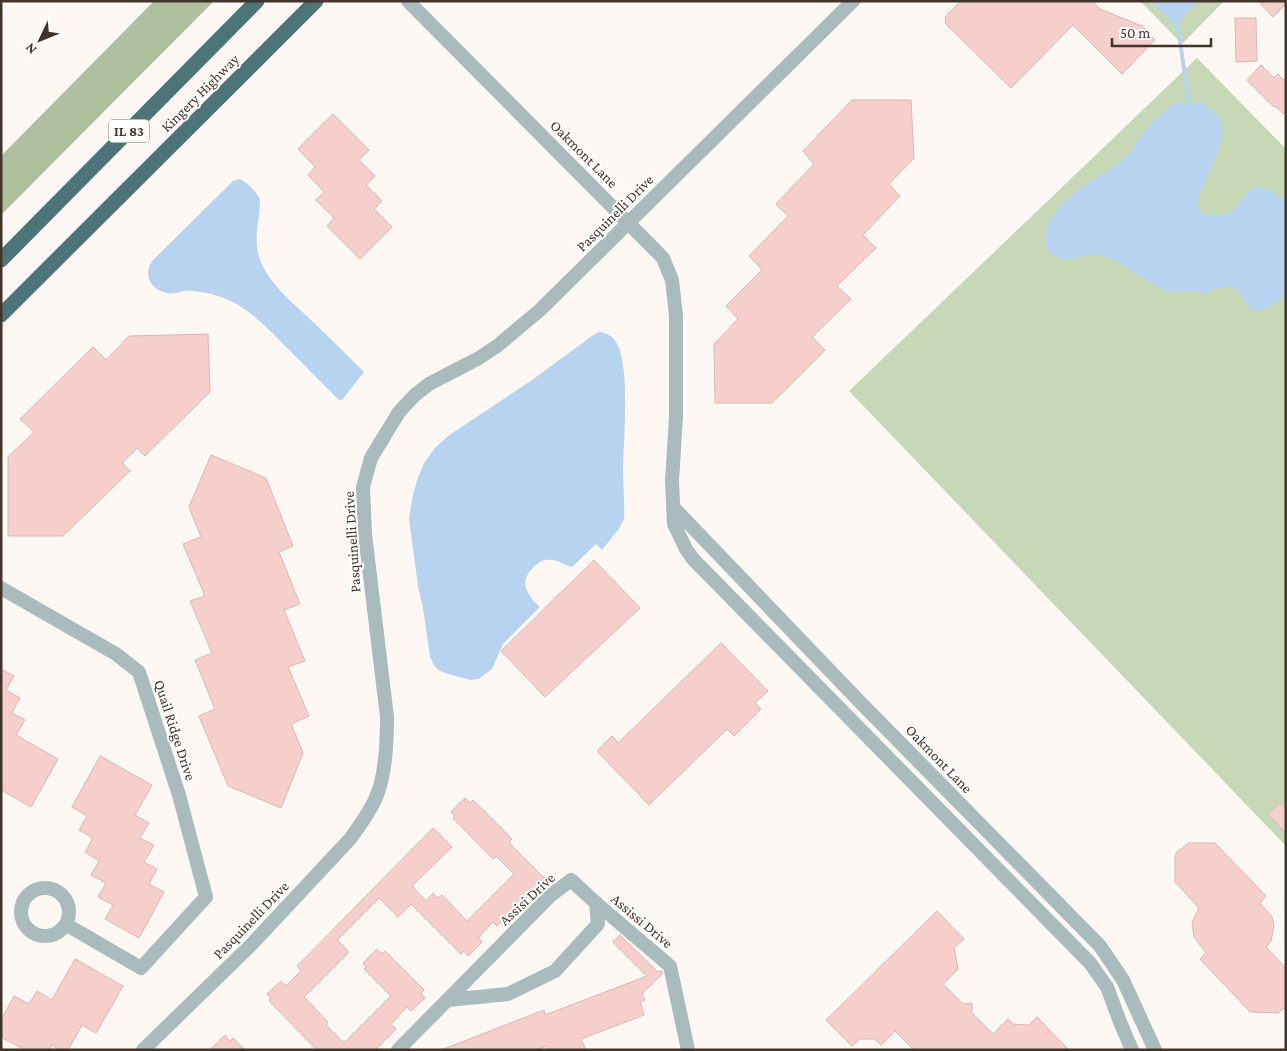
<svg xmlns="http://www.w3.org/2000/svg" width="1287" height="1051" font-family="'Crimson Pro',serif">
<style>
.green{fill:#c7d8b6}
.forest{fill:#afc09f}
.water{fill:#b7d3f0}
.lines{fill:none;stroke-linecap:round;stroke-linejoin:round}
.stream{stroke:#b7d3f0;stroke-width:4}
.building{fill:#f7d0cd;stroke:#ddb6b4}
.minor{stroke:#a9bbbd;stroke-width:14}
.highway{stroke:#4d7478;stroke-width:15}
.labels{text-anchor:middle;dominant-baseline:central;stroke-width:4;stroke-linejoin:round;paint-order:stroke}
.shield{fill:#fff;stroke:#79716b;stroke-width:1}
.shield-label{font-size:14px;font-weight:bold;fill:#40342b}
.street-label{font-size:15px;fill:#40342b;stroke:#fff}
</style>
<rect width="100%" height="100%" fill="#fef8f4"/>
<!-- green -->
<g class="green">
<path d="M 1140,1 L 1224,1 L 1182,44 Z"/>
<path d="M 1197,58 L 1286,149 L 1286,846 L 849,391 Z"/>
</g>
<!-- forest -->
<path class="forest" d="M 154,1 L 214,1 L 1,215 L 1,156 Z"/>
<!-- water -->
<g class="water">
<path d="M 1151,1 L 1198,1 L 1175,26 Z"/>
<path d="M 1176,102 L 1189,104 L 1203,103 C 1208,108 1217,113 1220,119 C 1229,137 1208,175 1201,191 C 1198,195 1198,201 1197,206 L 1203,214 C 1211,215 1219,217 1227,214 C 1235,211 1238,204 1243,198 C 1258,179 1271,190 1286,202 L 1286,293 C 1278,303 1265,312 1252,311 L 1235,287 C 1223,285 1215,288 1205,294 C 1200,293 1193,290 1187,291 C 1179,292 1172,293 1165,290 C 1142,281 1125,262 1101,256 C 1085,252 1063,267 1050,253 C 1036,238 1052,214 1063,203 C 1081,186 1106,173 1125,158 C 1134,150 1139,137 1148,127 C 1156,118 1166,110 1176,102 Z"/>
<path d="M 240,179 C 248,183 257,192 260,200 C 260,218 254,235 258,253 C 265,281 292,302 312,321 C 330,338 347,355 364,372 L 342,400 L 339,400 C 323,384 307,368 290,351 C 269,330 248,305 218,296 C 208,293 195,290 184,291 C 178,292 173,295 166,293 C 150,289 143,275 152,261 L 233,181 Z"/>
<path d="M 599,332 C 609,333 615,338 619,348 C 629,375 624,437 623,468 C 623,485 625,502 624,519 L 619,529 L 602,550 L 596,544 L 572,567 C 562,565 558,558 546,560 C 541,560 537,564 533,568 C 518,582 528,596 540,607 L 503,644 L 492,669 L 479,679 L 471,680 L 448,674 L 438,670 L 434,665 L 430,657 L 423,608 L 418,586 L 409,519 L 412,499 L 417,480 L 424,463 L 435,448 L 448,436 L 532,380 L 592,336 Z"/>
</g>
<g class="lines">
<!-- stream -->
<path class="stream" d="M 1177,20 L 1189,104"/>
</g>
<!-- building -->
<g class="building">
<path d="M 961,1 L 1093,1 L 1100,9 L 1142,26 L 1155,40 L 1122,74 L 1073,25 L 1011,88 L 946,24 L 945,17 Z"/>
<path d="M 1258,1 L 1286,1 L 1286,4 L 1273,17 Z"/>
<path d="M 1235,18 L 1256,18 L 1257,61 L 1236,62 Z"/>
<path d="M 1261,65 L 1274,78 L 1278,74 L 1286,82 L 1286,116 L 1275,106 L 1274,107 L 1247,80 Z"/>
<path d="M 852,100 L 911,100 L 914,158 L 889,184 L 900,196 L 863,235 L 876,248 L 837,286 L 851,299 L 812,337 L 825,350 L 772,403 L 715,403 L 714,344 L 738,319 L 726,306 L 762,270 L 749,256 L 788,216 L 776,204 L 814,164 L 803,151 Z"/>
<path d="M 333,114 L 369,150 L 359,160 L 375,176 L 366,185 L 382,201 L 374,209 L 392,227 L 360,259 L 327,226 L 334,218 L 316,200 L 324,192 L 308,175 L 315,167 L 298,149 Z"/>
<path d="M 208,334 L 210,392 L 145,456 L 137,448 L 122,463 L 130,471 L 63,536 L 8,536 L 8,457 L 34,432 L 20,419 L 93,347 L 106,360 L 129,336 Z"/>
<path d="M 211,455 L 266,478 L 293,546 L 279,552 L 300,604 L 284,610 L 305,661 L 288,667 L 309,716 L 291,724 L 303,753 L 281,808 L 228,786 L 199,716 L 215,709 L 195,660 L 212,653 L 190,601 L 205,596 L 183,544 L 201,537 L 189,507 Z"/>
<path d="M 594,560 L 640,608 L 545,697 L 501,651 Z"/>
<path d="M 721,643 L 768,691 L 755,703 L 761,709 L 734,736 L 727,729 L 649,805 L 597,751 L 612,736 L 618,743 Z"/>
<path d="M 1,669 L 14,676 L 6,690 L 20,698 L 12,713 L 25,720 L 16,735 L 58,759 L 31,807 L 1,790 Z"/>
<path d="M 100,756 L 152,785 L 135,815 L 149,823 L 140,838 L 154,845 L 144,862 L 157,869 L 149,884 L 164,892 L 139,938 L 105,919 L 113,905 L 98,897 L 106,883 L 91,875 L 99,861 L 85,852 L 93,838 L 79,830 L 87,816 L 72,807 Z"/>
<path d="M 465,798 L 470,803 L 473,800 L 512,839 L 509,842 L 513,847 L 545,879 L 497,926 L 493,922 L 478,938 L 482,942 L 468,956 L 464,951 L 461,954 L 411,904 L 398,917 L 379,898 L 337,940 L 349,952 L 304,997 L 328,1022 L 326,1025 L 344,1043 L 391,996 L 364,969 L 366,967 L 363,963 L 377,949 L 382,954 L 385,951 L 424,990 L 421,993 L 425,998 L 411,1011 L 407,1007 L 391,1024 L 396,1029 L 375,1050 L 317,1050 L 269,1001 L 271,998 L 267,994 L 281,981 L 286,986 L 301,971 L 297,966 L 433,828 L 452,847 L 412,886 L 426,901 L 433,893 L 438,898 L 442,895 L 467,921 L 514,874 L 496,856 L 493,859 L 453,818 L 455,816 L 451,812 Z"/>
<path d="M 1280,803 L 1286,809 L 1286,833 L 1268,814 Z"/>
<path d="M 1189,843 L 1215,843 L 1266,896 L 1260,903 L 1272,917 L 1274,925 L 1271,941 L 1266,947 L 1286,968 L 1286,1007 L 1278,1013 L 1250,1012 L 1200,959 L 1206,953 L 1194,937 L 1192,922 L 1199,908 L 1175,882 L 1175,856 L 1177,852 Z"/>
<path d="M 937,911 L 964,939 L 954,948 L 958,969 L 943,984 L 963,1004 L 972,1003 L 972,1013 L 993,1034 L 1008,1019 L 1013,1024 L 1029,1025 L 1037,1017 L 1069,1050 L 914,1050 L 895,1031 L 881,1045 L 875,1039 L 860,1039 L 852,1046 L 826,1020 Z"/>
<path d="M 620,935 L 658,972 L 662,971 L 663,973 L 642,994 L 645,1000 L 640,1002 L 644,1015 L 581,1039 L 586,1050 L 548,1050 L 546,1046 L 537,1050 L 441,1050 L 544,1010 L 545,1015 L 647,976 L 613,942 Z"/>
<path d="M 75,959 L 123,986 L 96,1033 L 82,1025 L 68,1050 L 60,1050 L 52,1045 L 49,1050 L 25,1050 L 1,1037 L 1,1020 L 14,996 L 29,1004 L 37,991 L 52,1000 Z"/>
<path d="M 225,1035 L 230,1041 L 233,1038 L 245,1050 L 210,1050 Z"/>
</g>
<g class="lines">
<!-- minor -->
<g class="minor">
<path d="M 408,1 L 663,258 L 672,280 L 676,316 L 676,416 L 672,481 L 674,524 L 686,549 L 693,559 L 1090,963 L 1107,987 L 1120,1022 L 1132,1050"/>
<path d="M 674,508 L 859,701 L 1100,946 L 1123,980 L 1155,1050"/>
<path d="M 1,588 L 116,654 L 139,672 L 179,795 L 206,897 L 141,968 L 67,925"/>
<circle cx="45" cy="912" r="24"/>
<path d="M 596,903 L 670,966 L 688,1050"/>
<path d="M 143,1050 L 251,945 L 350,839 C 360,825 371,811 377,795 C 386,773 387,742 387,717 L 365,534 L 363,487 L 371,458 L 399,412 L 415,395 L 429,384 L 479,358 L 497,346 L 540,310 L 853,1"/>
<path d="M 398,1050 L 550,896 L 571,880 L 596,903 L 598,924 L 555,971 L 508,994 L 448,1000"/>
</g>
<!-- highway -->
<g class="highway">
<path d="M 1,260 L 257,1"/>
<path d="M 1,315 L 316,1"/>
</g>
</g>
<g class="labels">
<!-- shield labels -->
<rect class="shield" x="109" y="119.5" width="40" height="23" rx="4"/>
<g class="shield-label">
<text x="129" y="131">IL 83</text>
</g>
<!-- street labels -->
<g class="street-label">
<text transform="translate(200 93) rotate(-45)">Kingery Highway</text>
<text transform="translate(584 154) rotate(45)">Oakmont Lane</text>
<text transform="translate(615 213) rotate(-45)">Pasquinelli Drive</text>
<text transform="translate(352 542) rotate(-94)">Pasquinelli Drive</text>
<text transform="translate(175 730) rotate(72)">Quail Ridge Drive</text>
<text transform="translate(939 759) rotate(46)">Oakmont Lane</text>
<text transform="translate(527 899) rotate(-43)">Assisi Drive</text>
<text transform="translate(251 920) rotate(-46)">Pasquinelli Drive</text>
<text transform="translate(642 921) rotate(40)">Assissi Drive</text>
</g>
</g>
<!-- border -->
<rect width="1287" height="1051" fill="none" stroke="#40342b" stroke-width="5"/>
<!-- north arrow -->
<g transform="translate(40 40) rotate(227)" stroke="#ffffff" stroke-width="4" paint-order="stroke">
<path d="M0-4L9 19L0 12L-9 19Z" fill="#40342b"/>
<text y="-8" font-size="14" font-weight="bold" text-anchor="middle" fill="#40342b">N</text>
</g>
<!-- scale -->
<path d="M1112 38v8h99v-8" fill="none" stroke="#40342b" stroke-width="2.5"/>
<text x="1120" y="38" font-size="15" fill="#40342b" stroke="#ffffff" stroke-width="4" paint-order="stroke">50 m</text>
</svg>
